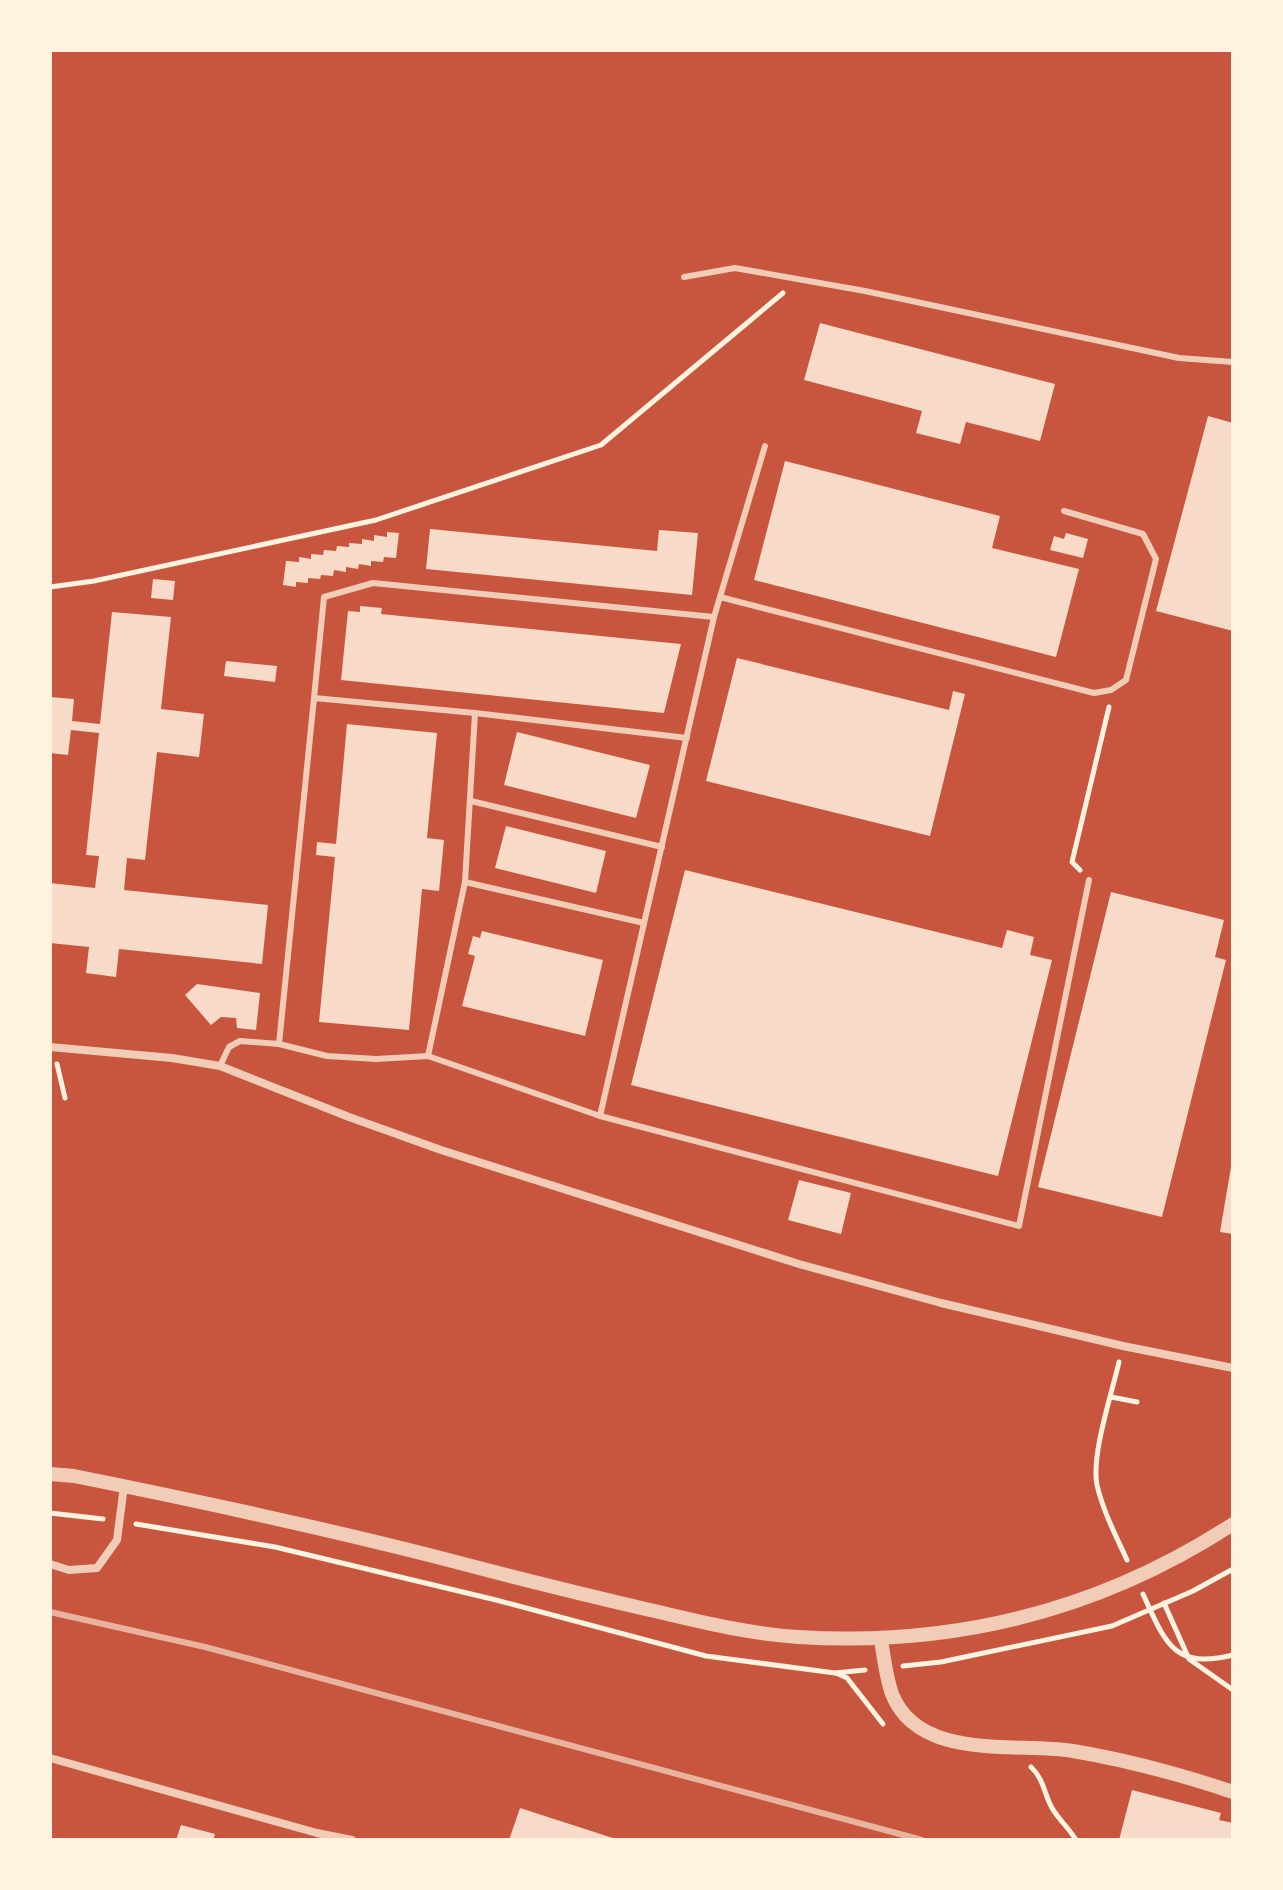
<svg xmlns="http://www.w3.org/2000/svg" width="1283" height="1890" font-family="'DejaVu Sans',sans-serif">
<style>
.building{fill:#f7dbc8}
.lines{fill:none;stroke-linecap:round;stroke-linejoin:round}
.path{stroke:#fff3e0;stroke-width:5}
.service{stroke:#f1ccb7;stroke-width:6}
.minor{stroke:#f1ccb7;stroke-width:8}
.tertiary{stroke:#f1ccb7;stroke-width:14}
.rail{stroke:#e9b49f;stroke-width:6}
</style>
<rect width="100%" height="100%" fill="#c8553d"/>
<!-- building -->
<g class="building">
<path d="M 820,323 L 1055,384 L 1040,441 L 966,422 L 960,444 L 916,433 L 922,411 L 804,380 Z"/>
<path d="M 1208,416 L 1233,423 L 1233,631 L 1156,611 Z"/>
<path d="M 785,461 L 1000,516 L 992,548 L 1079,569 L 1056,657 L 754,580 Z"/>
<path d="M 430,529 L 657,551 L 659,530 L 698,533 L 692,595 L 426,569 Z"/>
<path d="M 387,532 L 399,533 L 396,558 L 384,557 L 383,562 L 371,561 L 371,566 L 359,564 L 358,569 L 346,567 L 346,572 L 334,570 L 333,576 L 321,575 L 320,579 L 308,578 L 308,583 L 296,582 L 296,587 L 283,585 L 286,561 L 299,562 L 299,557 L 311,559 L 311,554 L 323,555 L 324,550 L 336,551 L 337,546 L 349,547 L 349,543 L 362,544 L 362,539 L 374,541 L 374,535 L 387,537 Z"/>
<path d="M 1066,533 L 1088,539 L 1083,558 L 1050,550 L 1054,536 L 1064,539 Z"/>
<path d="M 153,579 L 175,581 L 173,600 L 151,598 Z"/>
<path d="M 360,606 L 382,608 L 381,614 L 681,644 L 664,713 L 341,680 L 348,611 L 360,612 Z"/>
<path d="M 112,612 L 171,617 L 161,709 L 204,714 L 199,757 L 157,752 L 145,860 L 127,858 L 124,890 L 268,905 L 262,964 L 119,949 L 116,977 L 86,973 L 89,947 L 50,943 L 50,883 L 95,888 L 99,856 L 86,855 L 99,733 L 71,730 L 68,755 L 50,753 L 50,697 L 74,699 L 72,721 L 100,724 Z"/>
<path d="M 737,658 L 949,710 L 953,691 L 965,694 L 930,836 L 706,781 Z"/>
<path d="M 226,661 L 277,666 L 275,682 L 224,676 Z"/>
<path d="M 347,724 L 437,733 L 427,838 L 444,840 L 439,891 L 422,889 L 409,1030 L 319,1022 L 335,857 L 316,855 L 317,842 L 336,844 Z"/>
<path d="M 517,732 L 650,765 L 636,818 L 504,785 Z"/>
<path d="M 506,826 L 606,851 L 596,893 L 495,868 Z"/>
<path d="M 685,870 L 1002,948 L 1007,930 L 1034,937 L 1030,955 L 1052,960 L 998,1176 L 631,1085 Z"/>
<path d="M 1111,892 L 1224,920 L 1215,957 L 1226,960 L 1162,1217 L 1038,1187 Z"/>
<path d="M 482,931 L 603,960 L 585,1036 L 462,1006 L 475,956 L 468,954 L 473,936 L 480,938 Z"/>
<path d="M 197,984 L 260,993 L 256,1030 L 237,1028 L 236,1018 L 221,1017 L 211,1025 L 185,995 Z"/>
<path d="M 1231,1167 L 1233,1167 L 1233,1234 L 1220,1232 Z"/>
<path d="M 799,1180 L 851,1193 L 841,1234 L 788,1220 Z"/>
<path d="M 1132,1790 L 1221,1813 L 1219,1820 L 1233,1823 L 1233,1840 L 1119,1840 Z"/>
<path d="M 520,1808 L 616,1839 L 616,1840 L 509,1840 Z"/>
<path d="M 181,1825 L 215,1834 L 213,1840 L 176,1840 Z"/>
</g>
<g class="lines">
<!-- path -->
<g class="path">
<path d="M 50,587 L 94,581 L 376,520 L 601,445 L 783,293"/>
<path d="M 1080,870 L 1072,862 L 1109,707"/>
<path d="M 57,1064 L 65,1098"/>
<path d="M 1119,1362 C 1112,1393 1091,1455 1097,1485 C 1103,1511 1116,1536 1127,1560"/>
<path d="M 1111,1397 L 1137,1402"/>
<path d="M 50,1513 L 103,1519"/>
<path d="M 136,1524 L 275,1547 L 496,1600 L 706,1656 L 835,1673 L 865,1670"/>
<path d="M 1143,1594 C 1165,1642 1173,1670 1233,1655"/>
<path d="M 1164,1603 L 1189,1659 L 1233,1690"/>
<path d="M 903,1666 L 941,1662 L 1112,1626 L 1193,1591 L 1233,1569"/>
<path d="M 836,1673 L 847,1678 L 883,1724"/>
<path d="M 1031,1767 C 1044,1779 1044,1794 1052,1808 C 1059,1820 1069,1828 1076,1840"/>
</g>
<!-- service -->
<g class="service">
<path d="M 684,277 L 735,268 L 865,291 L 1179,358 L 1233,362"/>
<path d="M 720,597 L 1094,693 L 1111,690 L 1126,680 L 1156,559 L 1143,534 L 1064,511"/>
<path d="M 714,617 L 765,446"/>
<path d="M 314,698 L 324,597 L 373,583 L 714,617 L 600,1116"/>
<path d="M 475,713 L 687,738"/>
<path d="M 471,801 L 662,847"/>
<path d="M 465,882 L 644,923"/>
<path d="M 279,1044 L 314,698 L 475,713 L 465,882 L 428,1056"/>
<path d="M 220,1066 L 229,1047 L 240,1041 L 279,1044 L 327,1056 L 376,1059 L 428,1056 L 600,1116 L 1019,1226 L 1089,880"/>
</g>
<!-- minor -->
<g class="minor">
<path d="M 50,1047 L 172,1058 L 220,1066 L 349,1117 L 441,1150 L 799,1264 L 941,1303 L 1123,1346 L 1233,1368"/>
<path d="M 50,1564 L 69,1570 L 97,1568 L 117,1540 L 124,1486"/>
<path d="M 50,1758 L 317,1833 L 352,1840"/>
</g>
<!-- tertiary -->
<g class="tertiary">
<path d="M 50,1474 L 74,1476 C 194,1500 314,1526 433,1556 C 505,1575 577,1593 650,1610 C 698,1621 748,1634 798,1637 C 955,1647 1101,1610 1233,1524"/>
<path d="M 881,1640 C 884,1658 886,1677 892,1694 C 919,1762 1017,1742 1073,1751 C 1127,1760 1182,1775 1233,1792"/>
</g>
<!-- rail -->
<path class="rail" d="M 50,1612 L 205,1647 L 922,1840"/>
</g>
<!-- border -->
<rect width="1283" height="1890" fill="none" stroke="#fff3e0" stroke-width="104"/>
</svg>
